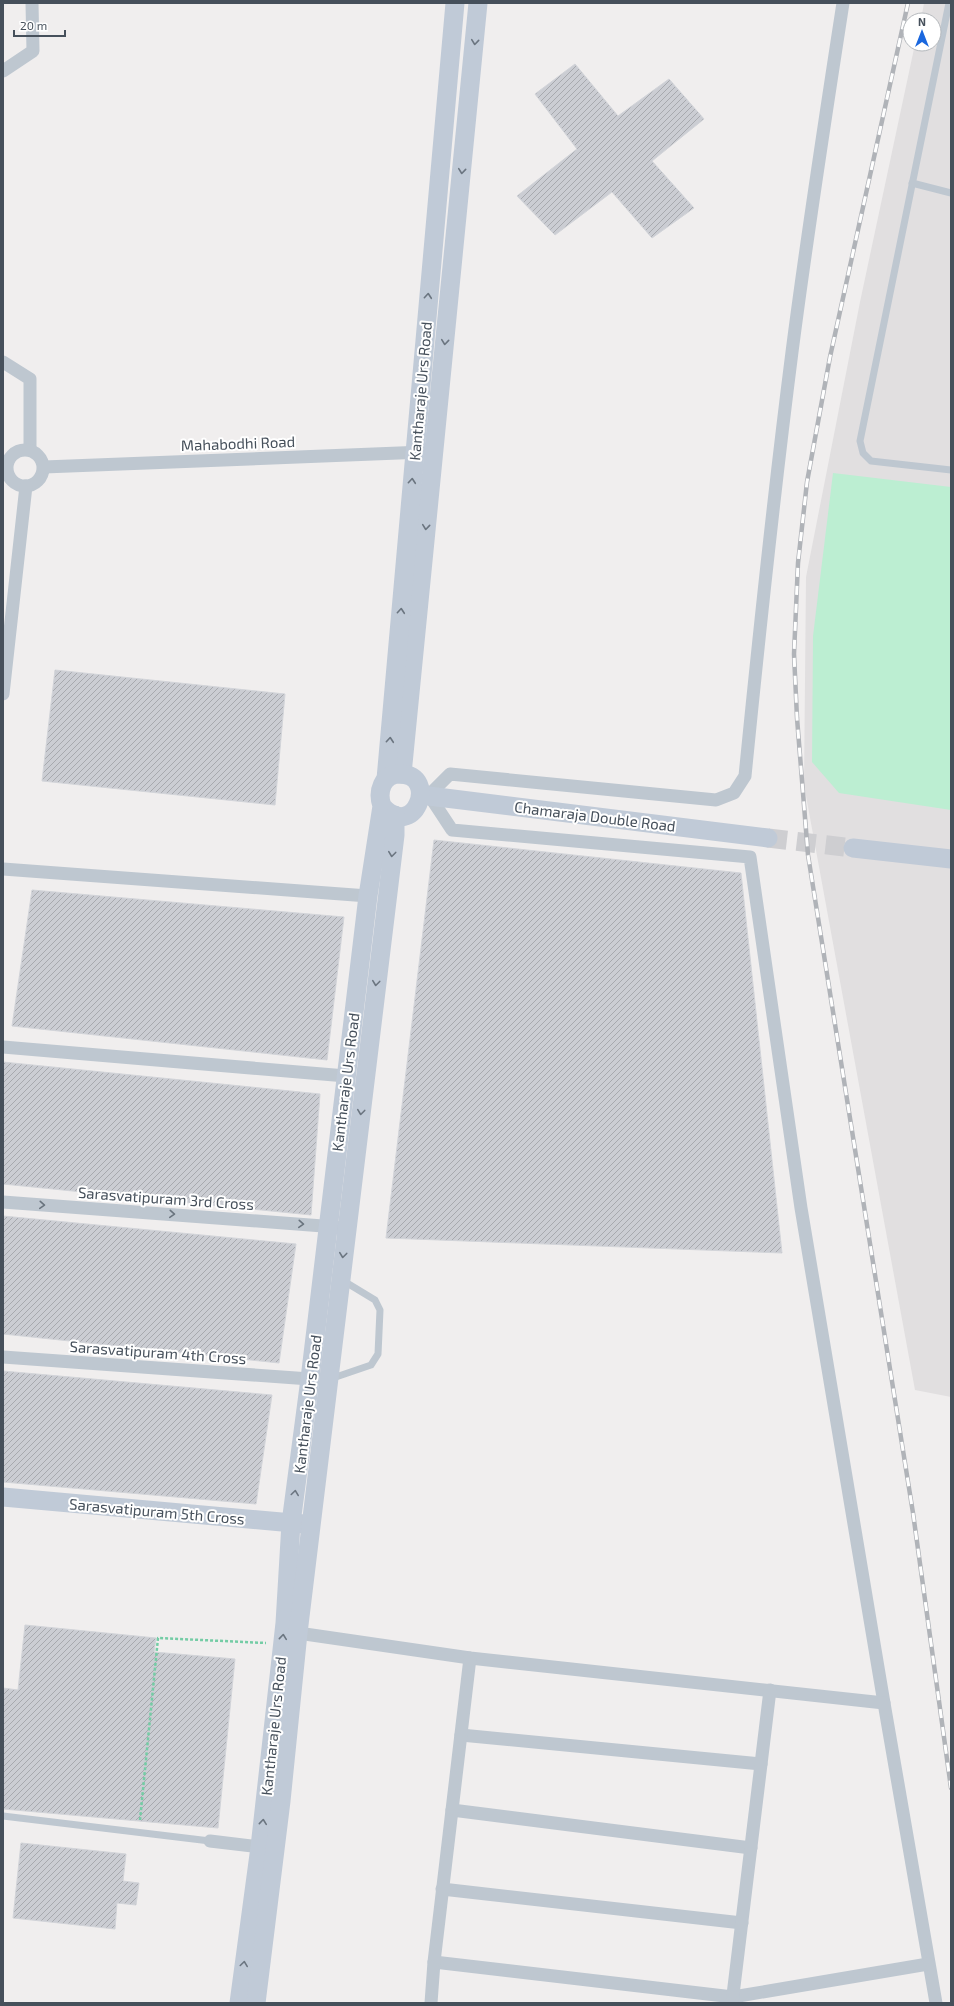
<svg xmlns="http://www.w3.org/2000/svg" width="954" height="2006" font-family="'Exo 2',sans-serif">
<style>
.education{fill:#e1dfe0}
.garden{fill:#bceed2}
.building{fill:url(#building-hatch);stroke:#d2d4d9}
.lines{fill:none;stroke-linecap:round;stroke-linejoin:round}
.secondary-tunnel{stroke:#ceced1;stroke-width:19;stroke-dasharray:19 10;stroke-linecap:butt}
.path{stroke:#74cca5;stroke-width:2.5;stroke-dasharray:3 2;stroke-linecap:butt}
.lane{stroke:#bec7d0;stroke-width:7}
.street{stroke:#bec7d0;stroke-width:13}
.secondary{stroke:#c0cad7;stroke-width:19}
.rail-casing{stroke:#b0b3b8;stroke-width:4.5}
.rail{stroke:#fff;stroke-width:3;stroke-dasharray:9;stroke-linecap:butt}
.oneway{stroke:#6b7580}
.oneway2{stroke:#6a747e}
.labels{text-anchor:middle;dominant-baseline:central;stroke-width:4;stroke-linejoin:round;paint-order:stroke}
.street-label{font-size:15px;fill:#46505b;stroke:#fff}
</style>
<defs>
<pattern id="building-hatch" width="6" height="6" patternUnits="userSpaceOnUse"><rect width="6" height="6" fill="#cbcdd3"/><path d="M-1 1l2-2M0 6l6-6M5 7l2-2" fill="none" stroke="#a7a9ae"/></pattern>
</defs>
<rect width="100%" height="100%" fill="#f0eeee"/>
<!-- education -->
<path class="education" d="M 924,3 L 951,3 L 951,1397 L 915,1390 L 804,785 L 806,577 L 860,302 L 915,44 L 934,44 L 934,20 L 921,20 Z"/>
<!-- garden -->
<path class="garden" d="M 833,473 L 951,487 L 951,810 L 839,793 L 812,762 L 813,636 Z"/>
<!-- building -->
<g class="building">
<path d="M 575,64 L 618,116 L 669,79 L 704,119 L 652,161 L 694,208 L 652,238 L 612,192 L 555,235 L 517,196 L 577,149 L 535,94 Z"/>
<path d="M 55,670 L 285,694 L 275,805 L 42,781 Z"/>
<path d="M 434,840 L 741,873 L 782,1253 L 386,1238 Z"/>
<path d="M 32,890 L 344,917 L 327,1060 L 12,1026 Z"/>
<path d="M 3,1062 L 320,1094 L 311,1215 L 3,1184 Z"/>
<path d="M 3,1216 L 296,1244 L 279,1363 L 3,1334 Z"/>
<path d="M 3,1371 L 272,1395 L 256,1504 L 3,1482 Z"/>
<path d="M 25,1625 L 156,1638 L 154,1652 L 235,1659 L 218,1828 L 3,1809 L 3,1688 L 18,1690 Z"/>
<path d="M 21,1843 L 126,1854 L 123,1881 L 139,1883 L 136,1905 L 117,1903 L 115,1929 L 13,1918 Z"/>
</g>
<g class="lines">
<!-- secondary-tunnel -->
<path class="secondary-tunnel" d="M 768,838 L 853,848"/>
<!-- path -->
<path class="path" d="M 140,1820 L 158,1638 L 266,1643"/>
<!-- lane -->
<g class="lane">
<path d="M 949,3 L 860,441 L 863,453 L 871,461 L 951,470"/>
<path d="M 912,183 L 951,193"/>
<path d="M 330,1379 L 371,1365 L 378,1354 L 380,1310 L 375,1300 L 342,1280"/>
<path d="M 3,1816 L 210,1841"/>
</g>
<!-- street -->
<g class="street">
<path d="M 843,3 C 825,119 807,235 792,352 C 774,493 759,635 745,776 L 734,793 L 716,800 L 450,774 L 429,795 L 452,830 L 750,857 L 801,1208 L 884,1703"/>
<path d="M 3,71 L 33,51 L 32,3"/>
<path d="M 3,362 L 30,379 L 30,450"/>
<circle cx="25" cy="468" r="18"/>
<path d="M 44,467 L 424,452"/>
<path d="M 3,694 L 26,486"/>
<path d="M 3,869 L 368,896"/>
<path d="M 3,1047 L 346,1076"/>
<path d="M 3,1202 L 336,1227"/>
<path d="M 3,1357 L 310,1379"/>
<path d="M 298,1633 L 470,1658 L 884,1703 L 936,2003"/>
<path d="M 461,1735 L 761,1764"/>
<path d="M 452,1810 L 751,1848"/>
<path d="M 210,1841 L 260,1847"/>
<path d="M 442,1889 L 742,1923"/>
<path d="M 434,1962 L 733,1997 L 928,1964"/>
<path d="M 431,2003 L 434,1962 L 470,1658"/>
<path d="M 732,2003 L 770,1690"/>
</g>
<!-- secondary -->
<g class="secondary">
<path d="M 402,774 L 478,3"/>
<path d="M 386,779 L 455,3"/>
<path d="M 421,795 L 768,838"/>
<path d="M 853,848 L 951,859"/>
<path d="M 3,1497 L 304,1524"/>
<path d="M 239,2003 L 260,1847 L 285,1623 L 291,1523 L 310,1379 L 368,896 L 382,806 C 377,792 382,774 400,774 C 440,775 414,842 382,806"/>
<path d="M 256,2003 L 281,1801 L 298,1633 L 395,835 L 395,815"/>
</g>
<!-- rail casing -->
<g class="rail-casing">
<path id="rail" d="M 908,3 L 830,357 L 807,482 L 798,563 L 794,654 L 797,718 L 808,855 L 913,1513 L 951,1788"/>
</g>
<!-- rail -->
<use href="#rail" class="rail"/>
</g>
<!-- one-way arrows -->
<defs><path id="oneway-chevron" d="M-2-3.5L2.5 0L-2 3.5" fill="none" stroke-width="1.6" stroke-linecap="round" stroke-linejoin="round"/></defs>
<g class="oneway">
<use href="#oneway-chevron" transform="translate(475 42) rotate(96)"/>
<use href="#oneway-chevron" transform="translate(462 171) rotate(96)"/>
<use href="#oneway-chevron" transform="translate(428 296) rotate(-85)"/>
<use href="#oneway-chevron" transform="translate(445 342) rotate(96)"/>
<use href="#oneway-chevron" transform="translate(412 481) rotate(-85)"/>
<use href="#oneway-chevron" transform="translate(426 527) rotate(96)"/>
<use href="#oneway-chevron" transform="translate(401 611) rotate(-85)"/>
<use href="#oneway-chevron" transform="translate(390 740) rotate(-85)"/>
<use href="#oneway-chevron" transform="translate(392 854) rotate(97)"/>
<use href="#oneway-chevron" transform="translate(376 983) rotate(97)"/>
<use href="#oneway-chevron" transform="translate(361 1112) rotate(97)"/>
<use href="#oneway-chevron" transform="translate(343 1255) rotate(97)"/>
<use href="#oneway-chevron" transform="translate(295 1493) rotate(-82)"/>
<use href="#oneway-chevron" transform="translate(283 1637) rotate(-84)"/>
<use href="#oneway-chevron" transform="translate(263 1822) rotate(-84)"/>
<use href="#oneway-chevron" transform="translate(244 1964) rotate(-82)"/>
</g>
<g class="oneway2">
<use href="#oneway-chevron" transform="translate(42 1205) rotate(4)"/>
<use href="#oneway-chevron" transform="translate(172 1214) rotate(4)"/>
<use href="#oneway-chevron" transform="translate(301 1224) rotate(4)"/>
</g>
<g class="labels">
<!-- street labels -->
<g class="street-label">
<text transform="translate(420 391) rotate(-85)">Kantharaje Urs Road</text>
<text transform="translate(238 443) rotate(-2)">Mahabodhi Road</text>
<text transform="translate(595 816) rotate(7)">Chamaraja Double Road</text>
<text transform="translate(345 1082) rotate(-83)">Kantharaje Urs Road</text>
<text transform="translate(166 1198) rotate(4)">Sarasvatipuram 3rd Cross</text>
<text transform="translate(158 1352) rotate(4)">Sarasvatipuram 4th Cross</text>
<text transform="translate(307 1404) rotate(-83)">Kantharaje Urs Road</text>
<text transform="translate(157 1511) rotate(5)">Sarasvatipuram 5th Cross</text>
<text transform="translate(273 1726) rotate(-84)">Kantharaje Urs Road</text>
</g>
</g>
<!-- border -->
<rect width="954" height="2006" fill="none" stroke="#46505b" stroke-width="8"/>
<!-- north arrow -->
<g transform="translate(922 32)"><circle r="19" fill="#ffffff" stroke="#b5b9bd"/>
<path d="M0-3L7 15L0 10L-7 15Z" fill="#1a67de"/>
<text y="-6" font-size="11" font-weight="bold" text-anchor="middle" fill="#46505b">N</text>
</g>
<!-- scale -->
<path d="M14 30v6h51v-6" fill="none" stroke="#46505b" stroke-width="2"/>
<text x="20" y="30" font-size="12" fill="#46505b" stroke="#ffffff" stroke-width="3" paint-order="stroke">20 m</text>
</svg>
